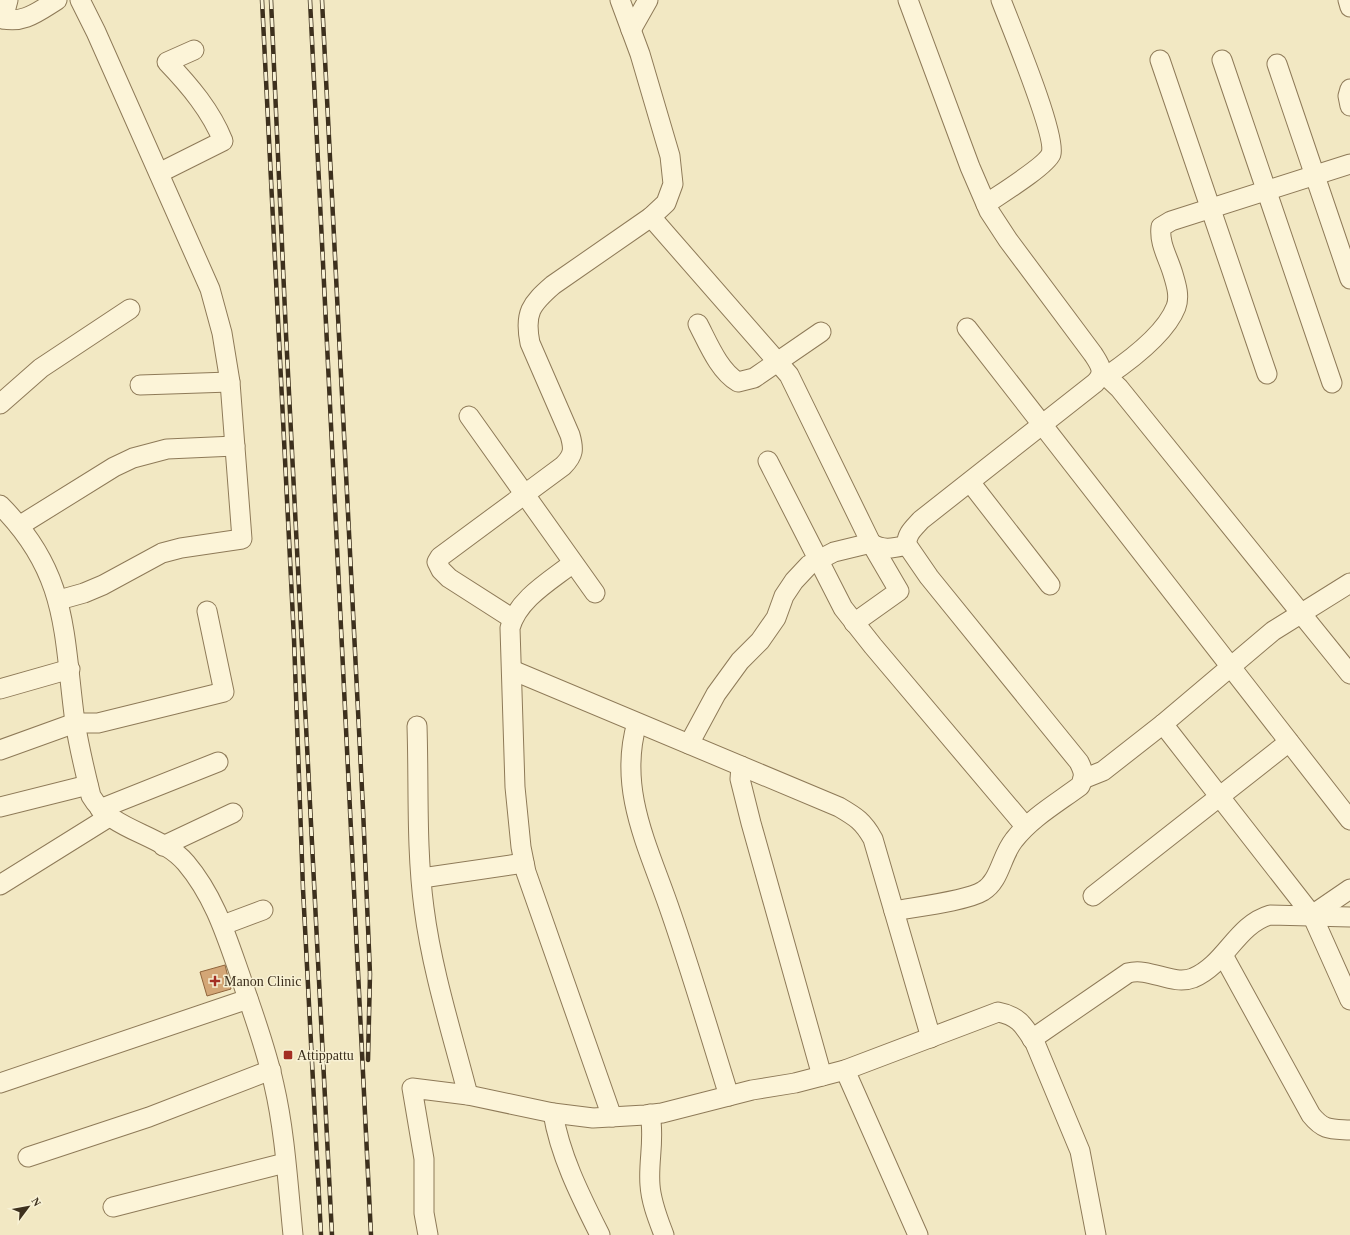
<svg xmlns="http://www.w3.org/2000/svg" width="1350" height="1235" font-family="Georgia,serif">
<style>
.building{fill:#d3a676;stroke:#90653c}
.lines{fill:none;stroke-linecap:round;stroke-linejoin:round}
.minor-casing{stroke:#8e7a58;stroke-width:21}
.minor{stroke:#fcf4d8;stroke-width:19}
.rail-casing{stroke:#3d301d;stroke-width:4.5}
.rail{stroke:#f8f1d4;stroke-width:3;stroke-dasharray:9;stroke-linecap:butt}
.poi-dot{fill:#a32e23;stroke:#f8f1d4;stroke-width:1.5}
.labels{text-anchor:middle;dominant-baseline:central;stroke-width:3;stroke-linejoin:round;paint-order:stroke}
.poi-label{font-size:14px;fill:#3d301d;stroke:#f8f1d4;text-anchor:start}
</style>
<rect width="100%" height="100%" fill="#f2e8c3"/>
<!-- building -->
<path class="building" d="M 225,965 L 231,989 L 207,996 L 200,972 Z"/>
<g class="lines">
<!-- minor casing -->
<g class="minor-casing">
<g id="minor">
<path d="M 1348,0 L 1350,7"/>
<path d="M 0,18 C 23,25 39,11 57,0"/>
<path d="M 3,19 L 8,0"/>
<path d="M 631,30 L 648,0"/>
<path d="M 1160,60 L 1267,374"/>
<path d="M 1222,60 L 1332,383"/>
<path d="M 1277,64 L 1350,279"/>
<path d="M 1350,89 L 1348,96 L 1350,106"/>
<path d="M 159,173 L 223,141 C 211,111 190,86 167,62 L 194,50"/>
<path d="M 986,204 C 999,195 1046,166 1051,154 C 1057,136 1010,24 1001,0"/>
<path d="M 651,217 L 789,375 L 871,543 L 899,591 L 854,623"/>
<path d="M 698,324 C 708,343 719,371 738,382 L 754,378 L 821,332"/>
<path d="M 967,328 L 1350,820"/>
<path d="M 1102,372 L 1119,388 L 1350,674"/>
<path d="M 1107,376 C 1129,361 1166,333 1176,307 C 1180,296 1176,284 1173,274 C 1168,257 1159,244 1161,227 L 1171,221 L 1350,164"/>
<path d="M 140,385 L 230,382"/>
<path d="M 0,404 L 41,368 L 130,309"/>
<path d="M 469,416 L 595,593"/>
<path d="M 768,461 L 843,608 L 873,646 L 1025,826"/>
<path d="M 970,482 L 1050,585"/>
<path d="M 0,505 C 69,574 63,633 75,722 C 79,747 85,772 91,796 C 112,832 161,833 186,863 C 214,896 226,935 240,975 C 252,1011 266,1047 274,1085 C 285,1132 288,1186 293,1235"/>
<path d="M 19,526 L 114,467 L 133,458 L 167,449 L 235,446"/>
<path d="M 871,543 C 882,551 894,548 907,545"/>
<path d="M 573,563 C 550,581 518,599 510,628 L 515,787 L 521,847 L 526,872 L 612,1117"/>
<path d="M 59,600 L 84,593 L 103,585 L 162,553 L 181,548 L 242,539 L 230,382 L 222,333 L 210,289 L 96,32 L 80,0"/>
<path d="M 513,619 L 449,578 L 441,570 L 437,562 L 440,557 L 563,466 C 574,455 574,449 570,435 L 530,343 C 524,313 531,304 553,285 L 651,217 L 666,203 L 673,184 L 670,156 L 640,54 L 620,0"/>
<path d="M 512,670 L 839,807 C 856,817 863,821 873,839 L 931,1038"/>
<path d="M 0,689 L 70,669"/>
<path d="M 637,723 C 617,791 650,850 671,913 C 692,974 710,1035 729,1096"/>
<path d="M 1163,724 L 1312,915 L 1350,1000"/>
<path d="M 417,726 C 419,786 416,848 424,908 C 432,971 452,1033 468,1095"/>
<path d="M 689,744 L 716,694 L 740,661 L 760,641 L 776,618 L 784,596 L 794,581 L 809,565 L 834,552 L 871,543"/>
<path d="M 0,750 L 75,723 L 98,723 L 224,692 L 207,611"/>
<path d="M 741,766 L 740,779 L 751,823 L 822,1076"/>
<path d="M 1083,779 L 1103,771 L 1163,724 L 1273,631 L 1350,583"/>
<path d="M 0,807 L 88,785"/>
<path d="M 100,809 L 218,762"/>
<path d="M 163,846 L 233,813"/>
<path d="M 422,878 L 524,863"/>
<path d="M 0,885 L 109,817"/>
<path d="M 1093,896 L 1289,742"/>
<path d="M 894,911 C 915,907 967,901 983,891 C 1000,881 1001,856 1014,840 C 1031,818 1057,803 1080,786 C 1085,776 1084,772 1079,762 L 929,577 L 907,545 C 906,534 914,528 921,520 L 1095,383 C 1106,372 1100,365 1093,354 L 1008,240 L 989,211 L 970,167 L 908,0"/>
<path d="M 1312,915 L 1350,889"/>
<path d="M 223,925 L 263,910"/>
<path d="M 1223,955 L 1311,1115 C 1324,1131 1331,1129 1350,1130"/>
<path d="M 1032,1039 L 1128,973 C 1150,967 1172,986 1193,978 C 1226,964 1236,925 1270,915 L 1350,917"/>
<path d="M 845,1070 L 918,1235"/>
<path d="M 0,1083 L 248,999"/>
<path d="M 553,1113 C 560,1156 581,1197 600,1235"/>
<path d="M 650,1114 C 655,1139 648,1161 650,1185 C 651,1202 658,1219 664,1235"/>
<path d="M 28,1157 L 149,1117 L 271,1070"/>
<path d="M 113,1207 L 285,1163"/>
<path d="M 428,1235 L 424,1213 L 424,1159 L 412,1088 L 468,1095 L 553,1113 L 593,1118 L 645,1115 L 662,1113 L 752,1090 L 795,1083 L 845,1070 L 998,1012 C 1019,1016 1024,1026 1035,1043 L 1080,1151 L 1096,1235"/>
</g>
</g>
<!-- minor -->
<use href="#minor" class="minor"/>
<!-- rail casing -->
<g class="rail-casing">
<g id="rail">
<path d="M 262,0 L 294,639 L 303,889 L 321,1235"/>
<path d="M 271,0 L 286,334 L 332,1235"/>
<path d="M 310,0 L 371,1235"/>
<path d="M 322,0 L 363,809 L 370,974 L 368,1060"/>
</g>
</g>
<!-- rail -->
<use href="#rail" class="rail"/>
</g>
<!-- markers -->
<g class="poi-dot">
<path d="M213 975h4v4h4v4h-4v4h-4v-4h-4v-4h4z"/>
<rect x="283" y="1050" width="10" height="10" rx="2"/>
</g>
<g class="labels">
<!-- poi labels -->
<g class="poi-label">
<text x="224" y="981">Manon Clinic</text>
<text x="297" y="1055">Attippattu</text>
</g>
</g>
<!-- north arrow -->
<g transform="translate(28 1207) rotate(58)" stroke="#f8f1d4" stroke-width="3" paint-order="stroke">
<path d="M0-3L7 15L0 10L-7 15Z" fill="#3d301d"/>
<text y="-6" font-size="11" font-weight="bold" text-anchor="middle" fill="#3d301d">N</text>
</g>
</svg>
